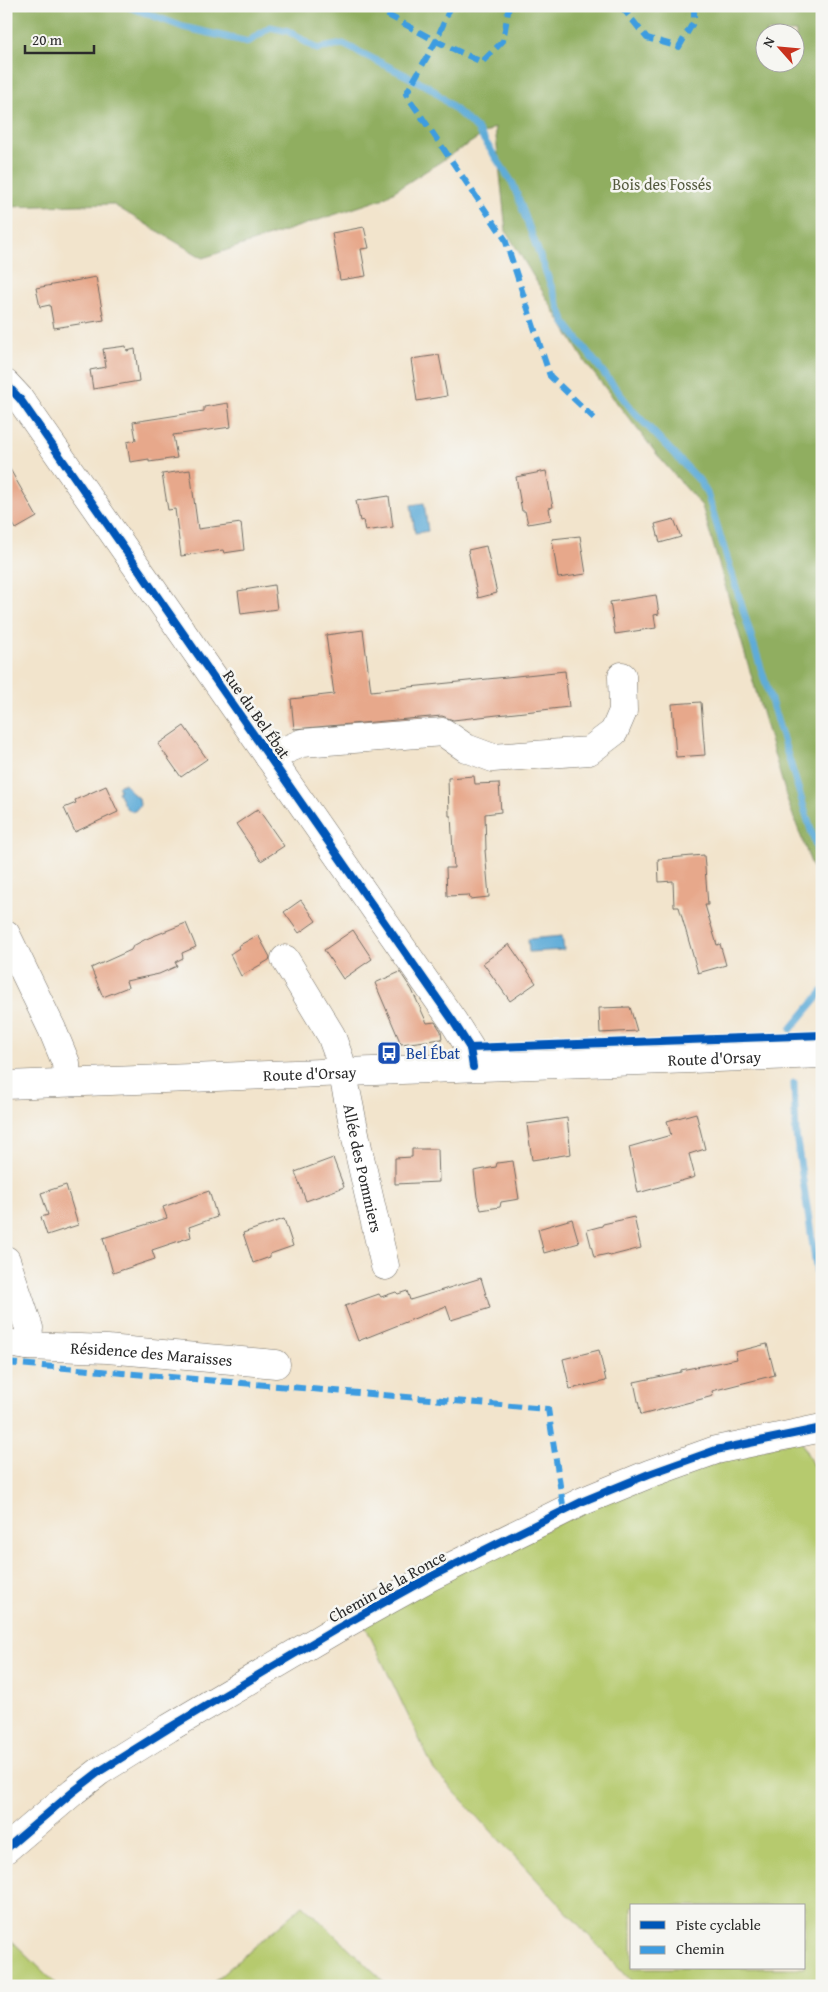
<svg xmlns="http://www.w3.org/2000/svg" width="828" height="1992" font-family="'Gentium Book Plus',serif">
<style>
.green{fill:#b6ca6e;stroke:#707a4c;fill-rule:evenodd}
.forest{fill:#90ae61;stroke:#5e6c46;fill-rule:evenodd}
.water{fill:#5facd8;stroke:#456c82}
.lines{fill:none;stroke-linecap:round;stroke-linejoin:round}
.stream{stroke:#5facd8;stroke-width:7}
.building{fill:#e7a88b}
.minor-casing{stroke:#716c63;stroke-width:29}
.major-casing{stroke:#716c63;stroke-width:29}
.minor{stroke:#fff;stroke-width:28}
.major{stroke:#fff;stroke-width:28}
.quiet{stroke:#3d9ce1;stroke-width:6;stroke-dasharray:12 6;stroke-linecap:butt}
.cycleway-casing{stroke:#f6f6f2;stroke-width:11}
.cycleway{stroke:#0057b8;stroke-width:8}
.labels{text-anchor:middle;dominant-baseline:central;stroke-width:5;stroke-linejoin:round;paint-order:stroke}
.park-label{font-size:16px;fill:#555b3f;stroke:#f6f6f2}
.street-label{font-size:16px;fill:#2b2b2b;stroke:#f6f6f2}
.transit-label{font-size:16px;fill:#164399;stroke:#f6f6f2;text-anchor:start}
</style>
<rect width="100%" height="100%" fill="#f6f6f2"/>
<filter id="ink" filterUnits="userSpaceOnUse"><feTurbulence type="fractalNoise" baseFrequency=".02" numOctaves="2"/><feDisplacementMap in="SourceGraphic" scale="10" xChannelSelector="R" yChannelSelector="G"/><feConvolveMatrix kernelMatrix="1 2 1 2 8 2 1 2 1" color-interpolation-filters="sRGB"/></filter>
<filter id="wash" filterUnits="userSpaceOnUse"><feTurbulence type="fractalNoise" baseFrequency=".0096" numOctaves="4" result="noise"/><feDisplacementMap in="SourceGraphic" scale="20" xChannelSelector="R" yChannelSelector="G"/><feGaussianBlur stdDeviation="1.12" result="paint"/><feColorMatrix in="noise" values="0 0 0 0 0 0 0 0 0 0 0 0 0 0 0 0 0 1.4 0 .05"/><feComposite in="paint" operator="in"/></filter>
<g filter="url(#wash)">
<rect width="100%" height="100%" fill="#f2e4cc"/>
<!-- green -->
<g class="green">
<path d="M 800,1439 L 822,1484 L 822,1986 L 636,1986 L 434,1770 L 362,1619 L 610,1499 L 733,1457 ZM 632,1906 L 804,1906 L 804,1968 L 632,1968 Z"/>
<path d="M 303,1905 L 389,1986 L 210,1985 Z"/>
<path d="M 6,1935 L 58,1986 L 6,1986 Z"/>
</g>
<!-- forest -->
<path class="forest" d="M 6,6 L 822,6 L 822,892 L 789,805 L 702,506 L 663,462 L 585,362 L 506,231 L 495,127 L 382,199 L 203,258 L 112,204 L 6,207 ZM 766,32 L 796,32 L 796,62 L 766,62 Z"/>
<!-- water -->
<g class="water">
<path d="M 424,503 L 428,531 L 415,533 L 411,505 Z"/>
<path d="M 125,783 L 133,794 L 139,798 L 140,805 L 135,811 C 124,812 123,801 118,792 L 120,790 L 118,786 Z"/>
<path d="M 562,936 L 564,950 L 529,952 L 528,939 Z"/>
</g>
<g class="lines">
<!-- stream -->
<g class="stream">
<path d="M 127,6 L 183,27 L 248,42 L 270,27 L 288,31 L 317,49 L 343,44 L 431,88 L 477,129 L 513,184 L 565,323 L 634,412 L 699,480 L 707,493 L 822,866"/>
<path d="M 791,1029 L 822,992"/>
<path d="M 794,1083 L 796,1135 L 822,1305"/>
</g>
</g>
<g id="blocks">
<!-- building -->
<g class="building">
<path d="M 364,227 L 369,248 L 361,249 L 366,276 L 340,280 L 332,233 Z"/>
<path d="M 96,277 L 104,320 L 54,328 L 50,305 L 40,307 L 36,288 Z"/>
<path d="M 126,346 L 127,351 L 135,349 L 139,381 L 93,389 L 90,370 L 106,367 L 103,349 Z"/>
<path d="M 439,355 L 447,396 L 417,401 L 411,359 Z"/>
<path d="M 228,403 L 231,427 L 173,435 L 177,458 L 149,462 L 149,459 L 130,462 L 127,442 L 136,440 L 133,422 L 204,411 L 204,407 Z"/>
<path d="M 6,462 L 37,517 L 16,529 L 6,511 Z"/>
<path d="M 190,470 L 198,529 L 241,523 L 244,550 L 224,553 L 223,550 L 181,556 L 175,509 L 168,510 L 162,474 Z"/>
<path d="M 546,471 L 553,507 L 549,508 L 551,520 L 528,524 L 525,511 L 522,511 L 516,477 Z"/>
<path d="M 389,496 L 393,527 L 365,531 L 363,520 L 360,521 L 356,501 Z"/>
<path d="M 674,519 L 681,537 L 660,543 L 655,524 Z"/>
<path d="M 580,536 L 586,574 L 558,578 L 552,539 Z"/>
<path d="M 486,546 L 497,593 L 478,598 L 468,550 Z"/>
<path d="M 274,585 L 277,609 L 241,614 L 238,591 Z"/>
<path d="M 656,595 L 659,614 L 654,615 L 656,628 L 615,634 L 610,602 Z"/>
<path d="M 363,630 L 371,691 L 565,671 L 569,707 L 453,720 L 442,716 L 294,729 L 291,699 L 334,694 L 326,635 Z"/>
<path d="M 701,702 L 705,755 L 676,757 L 672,704 Z"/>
<path d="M 184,726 L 207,759 L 181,777 L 158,744 Z"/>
<path d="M 474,776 L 475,784 L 499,783 L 501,812 L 485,814 L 486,850 L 485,850 L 489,897 L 470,899 L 469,895 L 447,896 L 446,868 L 454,868 L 451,816 L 449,816 L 448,778 Z"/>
<path d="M 106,786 L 118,812 L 75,832 L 64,808 L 76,803 L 75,800 Z"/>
<path d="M 258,809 L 284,846 L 261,861 L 236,824 Z"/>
<path d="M 704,855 L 708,905 L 705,905 L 717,945 L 720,944 L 726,965 L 698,973 L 679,907 L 674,907 L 673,881 L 659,882 L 658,859 Z"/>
<path d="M 301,900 L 316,921 L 299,933 L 284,912 Z"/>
<path d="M 186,923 L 196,947 L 182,953 L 183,958 L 175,962 L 177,966 L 159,974 L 126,981 L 128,987 L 103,997 L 91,968 L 131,950 L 133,946 L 146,939 Z"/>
<path d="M 353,930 L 372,959 L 343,979 L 324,950 Z"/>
<path d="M 258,935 L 270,957 L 269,960 L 241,976 L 230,954 L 239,948 L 238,946 Z"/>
<path d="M 509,944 L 536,983 L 510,1001 L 483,963 Z"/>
<path d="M 400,972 L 412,990 L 427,1023 L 435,1022 L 441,1031 L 442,1039 L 401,1044 L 375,983 Z"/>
<path d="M 630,1007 L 637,1031 L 600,1033 L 599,1008 Z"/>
<path d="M 696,1113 L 705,1149 L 689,1154 L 695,1177 L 638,1193 L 629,1147 L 671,1135 L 667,1121 Z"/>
<path d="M 567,1118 L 571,1154 L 532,1160 L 527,1124 Z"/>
<path d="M 412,1149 L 438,1149 L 439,1182 L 395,1184 L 395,1158 L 412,1157 Z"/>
<path d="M 333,1158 L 344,1187 L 306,1201 L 295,1172 Z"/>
<path d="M 513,1161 L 519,1199 L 501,1202 L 500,1207 L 481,1210 L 477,1197 L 474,1171 L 496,1167 L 497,1163 Z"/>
<path d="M 66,1185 L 78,1225 L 47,1235 L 41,1217 L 48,1215 L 41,1193 Z"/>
<path d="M 209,1191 L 217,1217 L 189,1227 L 191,1237 L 152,1250 L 155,1259 L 113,1273 L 103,1238 L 167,1218 L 163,1207 Z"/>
<path d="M 634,1217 L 641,1248 L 610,1256 L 608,1254 L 594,1257 L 587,1230 L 602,1226 L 603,1224 Z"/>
<path d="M 284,1219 L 293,1246 L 270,1254 L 270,1257 L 253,1263 L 243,1233 Z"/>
<path d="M 572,1219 L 579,1243 L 544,1253 L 538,1229 Z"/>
<path d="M 481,1278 L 490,1308 L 451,1320 L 446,1306 L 358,1341 L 345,1306 L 379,1294 L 381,1297 L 396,1292 L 398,1294 L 407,1291 L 410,1300 Z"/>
<path d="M 767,1344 L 775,1375 L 712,1391 L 713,1396 L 641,1415 L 634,1382 L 681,1372 L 681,1370 L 737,1359 L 735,1352 Z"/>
<path d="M 599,1350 L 606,1381 L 570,1389 L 563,1359 Z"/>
</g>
</g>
</g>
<g filter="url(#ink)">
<use href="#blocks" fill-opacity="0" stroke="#716c63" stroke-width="1"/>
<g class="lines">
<!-- minor casing -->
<g class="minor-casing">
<g id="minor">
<path d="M 6,384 L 20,399 L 453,1021 L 470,1048 L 473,1067"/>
<path d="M 269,757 L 302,743 L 443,732 L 466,748 L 493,758 L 589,751 L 614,732 L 623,711 L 622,676"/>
<path d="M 6,934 L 52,1029 L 66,1063 L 67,1082"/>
<path id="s1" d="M 285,959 L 331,1035 L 340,1060 L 359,1153 L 385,1266"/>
<path d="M 6,1260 L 29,1328 L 27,1346"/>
<path id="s2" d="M 6,1343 L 27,1346 L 107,1349 L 276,1364"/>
<path d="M 6,1849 L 74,1791 L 100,1771 L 169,1728 L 338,1628 L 428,1578 L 581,1502 L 649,1474 L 716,1450 L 822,1428"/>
</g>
</g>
<!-- major casing -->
<g class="major-casing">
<g id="major">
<path id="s3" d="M 6,1085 L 822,1054"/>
</g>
</g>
<!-- minor -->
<use href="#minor" class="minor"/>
<!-- major -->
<use href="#major" class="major"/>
<!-- quiet -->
<g class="quiet">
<path d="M 371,6 L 436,41 L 482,62 L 503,41 L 509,6"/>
<path d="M 451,6 L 436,41 L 406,94 L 505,239 L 550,376 L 597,421"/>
<path d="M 621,6 L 647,38 L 679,47 L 694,21 L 694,6"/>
<path d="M 6,1363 L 548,1409 L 564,1511"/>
</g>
<!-- cycleway casing -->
<g class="cycleway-casing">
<g id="cycleway">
<path d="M 6,384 L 20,399 L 453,1021 L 470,1048 L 473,1067"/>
<path d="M 470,1048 L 822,1035"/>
<path d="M 6,1849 L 74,1791 L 100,1771 L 169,1728 L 338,1628 L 428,1578 L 581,1502 L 649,1474 L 716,1450 L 822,1428"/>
</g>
</g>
<!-- cycleway -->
<use href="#cycleway" class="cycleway"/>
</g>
</g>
<!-- icons -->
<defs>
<g id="bus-square" transform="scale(1.25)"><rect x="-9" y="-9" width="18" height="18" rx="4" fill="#1a4fb4" stroke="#f6f6f2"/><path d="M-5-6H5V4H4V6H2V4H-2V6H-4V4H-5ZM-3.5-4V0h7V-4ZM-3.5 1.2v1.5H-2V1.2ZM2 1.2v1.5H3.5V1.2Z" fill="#fff"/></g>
</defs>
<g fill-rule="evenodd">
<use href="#bus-square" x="389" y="1053"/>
</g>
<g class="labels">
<!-- park labels -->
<g class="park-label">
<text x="662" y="184">Bois des Fossés</text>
</g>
<!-- street labels -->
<g class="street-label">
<text transform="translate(257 714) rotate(55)">Rue du Bel Ébat</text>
<text stroke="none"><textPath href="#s3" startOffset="709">Route d'Orsay</textPath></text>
<text stroke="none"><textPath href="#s3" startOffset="304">Route d'Orsay</textPath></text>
<text stroke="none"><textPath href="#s1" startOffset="226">Allée des Pommiers</textPath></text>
<text stroke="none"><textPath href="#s2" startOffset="146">Résidence des Maraisses</textPath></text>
<text transform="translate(387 1586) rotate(-29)">Chemin de la Ronce</text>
</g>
<!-- transit labels -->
<g class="transit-label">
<text x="406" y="1053">Bel Ébat</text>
</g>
</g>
<!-- margin -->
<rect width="828" height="1992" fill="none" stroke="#f6f6f2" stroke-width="25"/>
<!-- legend -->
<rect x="630" y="1904" width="175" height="65" fill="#f6f6f2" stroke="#a5a5a2"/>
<rect x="640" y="1921" width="25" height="8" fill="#0057b8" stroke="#a5a5a2"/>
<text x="676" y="1930" font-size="15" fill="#2b2b2b">Piste cyclable</text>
<rect x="640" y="1946" width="25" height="8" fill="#3d9ce1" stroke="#a5a5a2"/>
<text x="676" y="1954" font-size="15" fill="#2b2b2b">Chemin</text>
<!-- north arrow -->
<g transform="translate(780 48) rotate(297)"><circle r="24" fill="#f6f6f2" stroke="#a5a5a2"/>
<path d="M0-4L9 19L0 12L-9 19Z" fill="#c8321e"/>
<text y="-8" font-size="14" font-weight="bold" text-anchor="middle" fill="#2b2b2b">N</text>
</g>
<!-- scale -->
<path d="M25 45v8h69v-8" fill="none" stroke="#2b2b2b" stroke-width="2.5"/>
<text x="32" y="45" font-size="15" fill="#2b2b2b" stroke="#f6f6f2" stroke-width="4" paint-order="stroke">20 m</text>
</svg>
